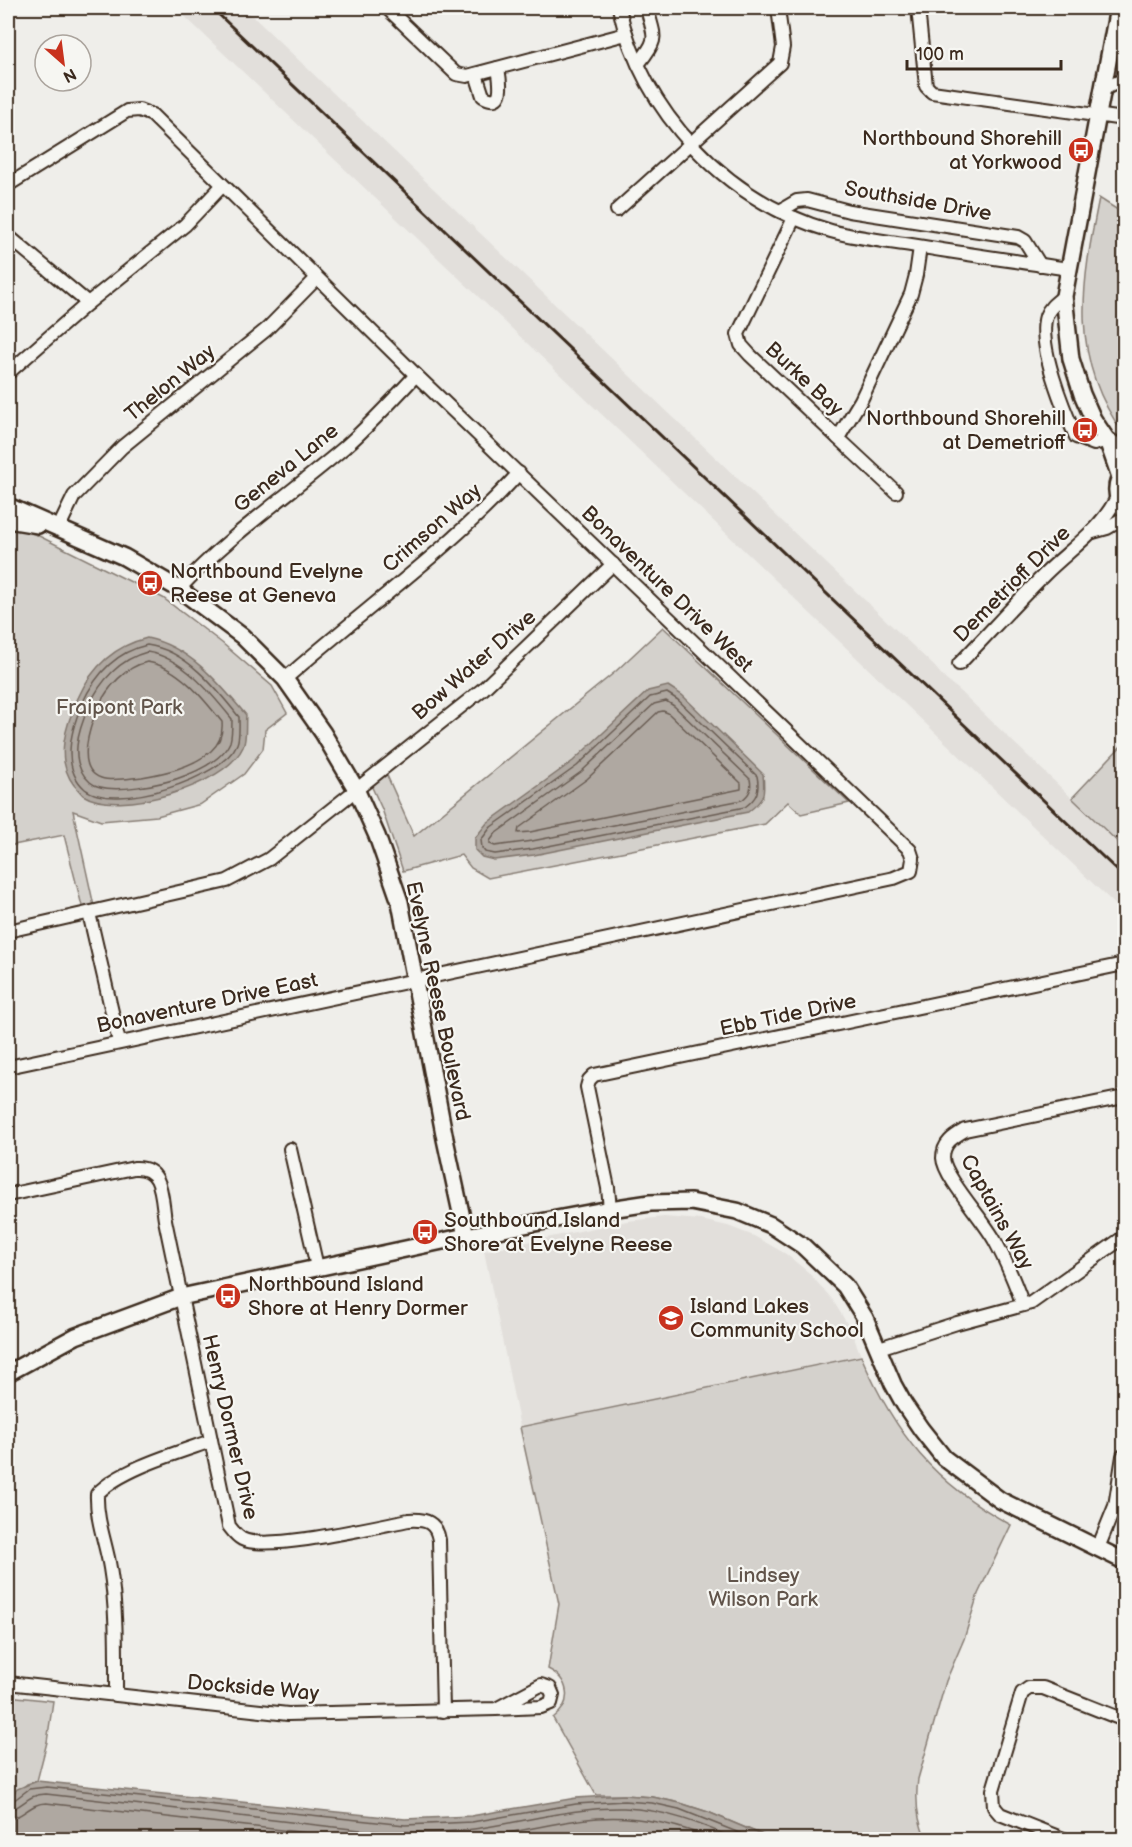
<svg xmlns="http://www.w3.org/2000/svg" width="1132" height="1847" font-family="'Balsamiq Sans',sans-serif">
<style>
.built{fill:#e2dfdb}
.green{fill:#d4d1cc;stroke:#887e75;stroke-width:1.5}
.water{fill:#afa8a1;stroke:#81766d;stroke-width:1.5}
.lines{fill:none;stroke-linecap:round;stroke-linejoin:round}
.shore{stroke:#695c52;stroke-width:1.5}
.minor-casing{stroke:#3b2a1e;stroke-width:16}
.tertiary-casing{stroke:#3b2a1e;stroke-width:20}
.minor{stroke:#f6f6f2;stroke-width:12}
.tertiary{stroke:#f6f6f2;stroke-width:15}
.rail{stroke:#3b2a1e;stroke-width:3}
.labels{text-anchor:middle;dominant-baseline:central;stroke-width:4.5;stroke-linejoin:round;paint-order:stroke}
.poi-label{font-size:21px;fill:#3b2a1e;stroke:#f6f6f2;text-anchor:start}
.street-label{font-size:21px;fill:#3b2a1e;stroke:#f6f6f2}
.park-label{font-size:21px;fill:#61544a;stroke:#f6f6f2}
</style>
<rect width="100%" height="100%" fill="#efeeea"/>
<filter id="ink" filterUnits="userSpaceOnUse"><feTurbulence type="fractalNoise" baseFrequency=".0167" numOctaves="2"/><feDisplacementMap in="SourceGraphic" scale="12" xChannelSelector="R" yChannelSelector="G"/><feConvolveMatrix kernelMatrix="1 2 1 2 8 2 1 2 1" color-interpolation-filters="sRGB"/></filter>
<g filter="url(#ink)">
<!-- built -->
<g class="built">
<path d="M 176,8 L 244,8 L 934,666 L 946,680 L 958,689 L 1124,848 L 1124,913 Z"/>
<path d="M 664,1217 L 701,1220 L 728,1226 L 754,1236 L 786,1254 L 808,1272 L 832,1299 L 851,1330 L 861,1356 L 520,1427 L 484,1251 L 627,1221 Z"/>
</g>
<!-- green -->
<g class="green">
<path d="M 1099,198 L 1124,214 L 1124,302 L 1122,312 L 1124,339 L 1124,434 C 1068,359 1082,283 1099,198 Z"/>
<path d="M 8,526 L 37,535 L 163,598 L 222,643 L 272,686 L 287,713 L 265,730 L 263,749 L 244,774 L 201,804 L 157,816 L 101,821 L 73,811 L 94,906 L 83,910 L 64,835 L 8,846 Z"/>
<path d="M 663,627 L 849,803 L 801,814 L 788,802 L 765,824 L 488,878 L 471,868 L 461,855 L 403,871 L 382,809 L 370,783 L 385,771 L 414,836 L 615,672 Z"/>
<path d="M 1124,743 L 1124,848 L 1072,798 Z"/>
<path d="M 861,1356 C 896,1436 934,1483 1011,1525 L 978,1594 L 964,1639 L 946,1681 L 918,1779 C 915,1801 917,1820 926,1839 L 772,1839 L 708,1812 L 680,1803 L 653,1797 L 624,1795 L 596,1795 L 553,1718 C 574,1703 569,1679 548,1669 L 559,1604 L 520,1427 Z"/>
<path d="M 8,1696 L 53,1701 L 47,1742 L 37,1781 L 27,1784 L 8,1800 Z"/>
</g>
<!-- water -->
<g class="water">
<path d="M 147,638 C 190,647 219,683 246,715 C 245,724 247,739 243,747 C 226,786 118,818 83,795 C 80,792 77,788 74,785 C 54,759 66,725 78,698 C 92,667 114,646 147,638 Z"/>
<path d="M 668,686 L 682,695 L 763,774 C 765,794 765,799 748,812 L 534,855 L 494,860 L 482,857 L 475,850 L 475,838 L 487,823 L 573,761 L 648,691 Z"/>
<path d="M 37,1781 L 405,1819 L 471,1816 L 576,1798 L 624,1795 L 653,1797 L 680,1803 L 708,1812 L 772,1839 L 8,1839 L 8,1800 L 17,1789 Z"/>
</g>
<g class="lines">
<!-- shore -->
<g class="shore">
<path d="M 147,645 C 186,650 216,688 239,717 C 239,725 240,737 237,744 C 223,779 114,813 85,789 C 60,767 71,730 82,704 C 95,675 116,652 147,645 Z"/>
<path d="M 147,652 C 182,657 211,693 232,719 C 232,726 232,736 230,742 C 223,758 202,769 187,775 C 168,783 106,797 90,782 C 67,762 79,729 89,706 C 100,681 120,659 147,652 Z"/>
<path d="M 147,662 C 178,666 204,699 222,722 C 223,734 220,743 211,751 C 193,767 165,773 142,777 C 130,778 113,782 101,778 C 74,769 91,724 98,707 C 108,687 125,667 147,662 Z"/>
<path d="M 667,693 L 678,700 L 757,776 C 760,791 757,798 745,807 L 533,849 L 495,854 L 485,852 L 482,848 L 481,840 L 491,827 L 577,766 L 650,697 Z"/>
<path d="M 666,701 L 674,706 L 750,779 C 752,789 750,794 742,800 L 532,841 L 495,846 L 490,844 L 490,841 L 496,833 L 581,772 L 654,704 Z"/>
<path d="M 663,711 L 668,713 L 741,783 L 741,789 L 530,832 L 518,833 L 519,828 L 587,779 L 658,712 Z"/>
<path d="M 8,1802 L 13,1801 L 29,1789 L 47,1787 L 405,1825 L 472,1822 L 576,1804 L 624,1801 L 652,1803 L 679,1809 L 757,1840"/>
<path d="M 8,1810 C 23,1808 26,1794 46,1794 L 369,1831 C 404,1833 439,1834 474,1829 C 524,1822 573,1807 624,1808 C 664,1809 701,1824 738,1840"/>
<path d="M 8,1819 C 23,1818 30,1803 46,1803 L 368,1840"/>
<path d="M 462,1840 C 508,1836 553,1821 598,1818 C 639,1815 677,1824 715,1840"/>
</g>
<!-- minor casing -->
<g class="minor-casing">
<g id="minor">
<path d="M 387,8 L 456,74 L 467,76 L 626,34"/>
<path d="M 619,8 C 643,113 726,201 831,231 C 857,238 884,241 911,245 C 964,254 1016,261 1069,269"/>
<path d="M 918,8 L 926,86 L 932,92 L 1124,119"/>
<path d="M 639,63 C 660,37 654,38 647,8"/>
<path d="M 476,74 L 483,96 C 506,109 500,80 498,68"/>
<path d="M 1102,90 L 1124,79"/>
<path d="M 8,185 L 127,111 L 139,110 L 152,115 L 416,375 L 910,850 L 913,859 L 911,871 L 894,878 L 8,1067"/>
<path d="M 617,210 L 780,63 L 783,47 L 778,8"/>
<path d="M 780,211 L 797,201 L 807,200 L 849,211 L 1018,237 L 1025,241 L 1040,265"/>
<path d="M 794,218 L 738,334 L 741,345 L 750,355 L 838,438 L 861,400 L 911,294 L 916,275 L 920,247"/>
<path d="M 8,236 L 88,303"/>
<path d="M 1064,296 C 1057,302 1049,307 1046,316 C 1037,345 1064,410 1076,437 L 1094,444 L 1107,440"/>
<path d="M 8,373 L 88,303 L 185,225 L 222,186"/>
<path d="M 838,438 L 896,492"/>
<path d="M 59,527 L 74,496 L 122,447 L 267,329 L 317,278"/>
<path d="M 1093,532 L 1107,528 L 1124,518"/>
<path d="M 179,589 C 229,535 290,494 345,447 C 370,425 393,400 416,375"/>
<path d="M 959,664 C 988,634 1016,603 1045,574 C 1070,549 1102,529 1117,497"/>
<path d="M 285,679 C 363,610 449,550 519,473"/>
<path d="M 89,913 L 119,1042"/>
<path d="M 8,931 L 227,881 L 269,859 L 483,689 L 613,564"/>
<path d="M 290,1149 L 317,1267"/>
<path d="M 8,1195 L 134,1168 C 164,1166 161,1197 165,1220 L 229,1526 C 233,1531 236,1536 242,1539 C 267,1552 377,1526 409,1520 C 426,1519 436,1522 439,1540 L 443,1711"/>
<path d="M 610,1209 L 608,1188 L 587,1087 L 589,1080 L 594,1075 L 1124,964"/>
<path d="M 1023,1305 C 1015,1283 1006,1261 995,1241 C 984,1220 944,1177 943,1158 C 943,1143 953,1137 965,1130 L 1124,1097"/>
<path d="M 879,1348 L 957,1323 L 1031,1303 L 1124,1237"/>
<path d="M 1098,1548 L 1115,1506 L 1123,1456"/>
<path d="M 8,1683 L 288,1714 L 496,1709 L 541,1685 L 550,1688 L 553,1695 L 551,1703 L 541,1707 L 496,1709"/>
<path d="M 116,1695 C 116,1653 117,1610 110,1568 C 106,1543 96,1520 97,1494 C 121,1469 177,1453 211,1441"/>
<path d="M 1066,1840 L 1000,1814 L 994,1807 L 993,1790 L 1022,1693 L 1029,1688 L 1043,1688 L 1124,1720"/>
</g>
</g>
<!-- tertiary casing -->
<g class="tertiary-casing">
<g id="tertiary">
<path d="M 1118,8 L 1064,296 L 1071,359 L 1082,394 L 1093,419 L 1107,440 L 1120,477"/>
<path d="M 1107,440 L 1117,446 L 1124,453"/>
<path d="M 1124,471 C 1114,483 1115,497 1124,510"/>
<path d="M 8,506 L 124,557 L 179,589 L 242,636 L 285,679 L 323,733 L 356,789 L 377,836 L 400,902 L 445,1139 L 466,1236"/>
<path d="M 8,520 L 38,525"/>
<path d="M 8,1373 L 76,1336 L 181,1297 L 466,1236 L 610,1209 L 650,1203 L 691,1202 L 737,1211 L 771,1225 L 803,1246 L 845,1286 L 865,1318 L 893,1384 L 904,1404 L 921,1429 L 944,1458 L 1000,1500 L 1124,1561"/>
</g>
</g>
<!-- minor -->
<use href="#minor" class="minor"/>
<!-- tertiary -->
<use href="#tertiary" class="tertiary"/>
<!-- rail -->
<path class="rail" d="M 212,8 L 1124,877"/>
</g>
</g>
<!-- icons -->
<defs>
<g id="bus-disc" transform="scale(1.35)"><circle r="9.5" fill="#c8321e" stroke="#f6f6f2"/><path d="M-5-6H5V4H4V6H2V4H-2V6H-4V4H-5ZM-3.5-4V0h7V-4ZM-3.5 1.2v1.5H-2V1.2ZM2 1.2v1.5H3.5V1.2Z" fill="#fff"/></g>
<g id="school-disc" transform="scale(1.35)"><circle r="9.5" fill="#c8321e" stroke="#f6f6f2"/><path d="M0-5L7-2L0 1L-7-2ZM-4 1L0 2.5L4 1V4Q0 6-4 4Z" fill="#fff"/></g>
</defs>
<g fill-rule="evenodd">
<use href="#bus-disc" x="1081" y="150"/>
<use href="#bus-disc" x="1085" y="430"/>
<use href="#bus-disc" x="150" y="583"/>
<use href="#bus-disc" x="425" y="1232"/>
<use href="#bus-disc" x="228" y="1296"/>
<use href="#school-disc" x="671" y="1318"/>
</g>
<g class="labels">
<!-- poi labels -->
<g class="poi-label">
<text x="1062" y="138" text-anchor="end">Northbound Shorehill<tspan x="1062" dy="24">at Yorkwood</tspan></text>
<text x="1066" y="418" text-anchor="end">Northbound Shorehill<tspan x="1066" dy="24">at Demetrioff</tspan></text>
<text x="170" y="571">Northbound Evelyne<tspan x="170" dy="24">Reese at Geneva</tspan></text>
<text x="444" y="1220">Southbound Island<tspan x="444" dy="24">Shore at Evelyne Reese</tspan></text>
<text x="248" y="1284">Northbound Island<tspan x="248" dy="24">Shore at Henry Dormer</tspan></text>
<text x="690" y="1306">Island Lakes<tspan x="690" dy="24">Community School</tspan></text>
</g>
<!-- street labels -->
<g class="street-label">
<text transform="translate(918 201) rotate(10)">Southside Drive</text>
<text transform="translate(804 379) rotate(43)">Burke Bay</text>
<text transform="translate(170 383) rotate(-39)">Thelon Way</text>
<text transform="translate(286 468) rotate(-39)">Geneva Lane</text>
<text transform="translate(432 528) rotate(-41)">Crimson Way</text>
<text transform="translate(1012 584) rotate(-45)">Demetrioff Drive</text>
<text transform="translate(667 589) rotate(44)">Bonaventure Drive West</text>
<text transform="translate(474 665) rotate(-41)">Bow Water Drive</text>
<text transform="translate(438 1001) rotate(78)">Evelyne Reese Boulevard</text>
<text transform="translate(207 1003) rotate(-12)">Bonaventure Drive East</text>
<text transform="translate(788 1015) rotate(-12)">Ebb Tide Drive</text>
<text transform="translate(997 1212) rotate(61)">Captains Way</text>
<text transform="translate(230 1427) rotate(77)">Henry Dormer Drive</text>
<text transform="translate(253 1688) rotate(5)">Dockside Way</text>
</g>
<!-- park labels -->
<g class="park-label">
<text x="119" y="707">Fraipont Park</text>
<text x="763" y="1575">Lindsey<tspan x="763" dy="24">Wilson Park</tspan></text>
</g>
</g>
<!-- margin -->
<rect width="1132" height="1847" fill="none" stroke="#f6f6f2" stroke-width="30"/>
<rect x="15" y="15" width="1102" height="1817" fill="none" stroke="#3b2a1e" stroke-width="2" filter="url(#ink)"/>
<!-- north arrow -->
<g transform="translate(63 63) rotate(152)"><circle r="28" fill="#f6f6f2" stroke="#aba49d" stroke-width="1.5"/>
<path d="M0-4.5L10 22L0 15L-10 22Z" fill="#c8321e"/>
<text y="-9" font-size="16" font-weight="bold" text-anchor="middle" fill="#3b2a1e">N</text>
</g>
<!-- scale -->
<path d="M907 60v9h154v-9" fill="none" stroke="#3b2a1e" stroke-width="3"/>
<text x="916" y="60" font-size="18" fill="#3b2a1e" stroke="#f6f6f2" stroke-width="4.5" paint-order="stroke">100 m</text>
</svg>
